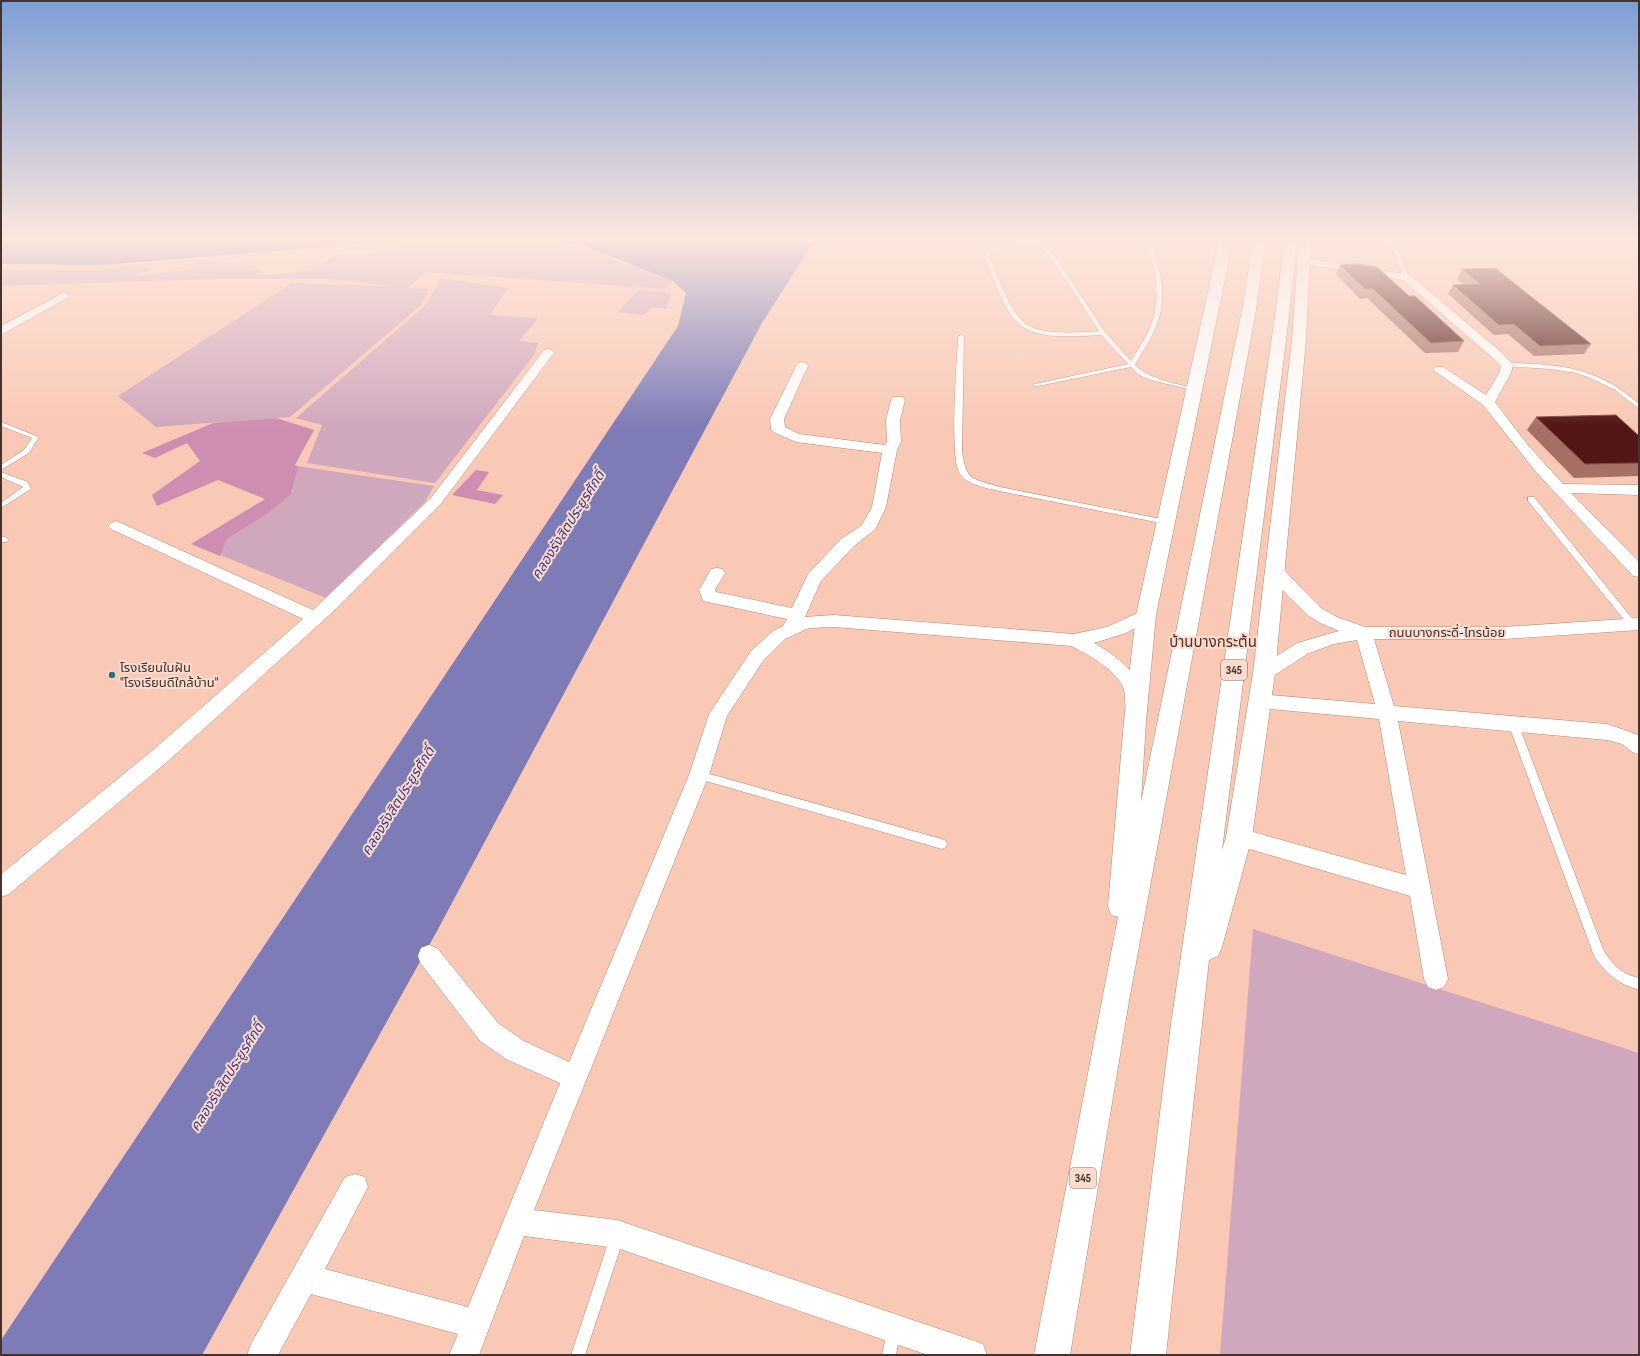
<svg xmlns="http://www.w3.org/2000/svg" width="1640" height="1356" font-family="'Sofia Sans Condensed','Noto Sans Thai',sans-serif">
<style>
.green{fill:#d0a8be}
.forest{fill:#cd8eb2}
.water{fill:#7d7cb7}
.lines{fill:none;stroke-linecap:round;stroke-linejoin:round}
.service-casing{stroke:#b58976;stroke-width:1}
.minor-casing{stroke:#b58976;stroke-width:1}
.primary-casing{stroke:#b58976;stroke-width:1}
.service{fill:#fff;fill-rule:evenodd}
.minor{fill:#fff;fill-rule:evenodd}
.primary{fill:#fff;fill-rule:evenodd}
.wall{fill:#a67066}
.building{fill:#531616;stroke:#854c46}
.poi-dot{fill:#2f6d83;stroke:#f9dbcf;stroke-width:1.5}
.labels{text-anchor:middle;dominant-baseline:central;stroke-width:4;stroke-linejoin:round;paint-order:stroke}
.shield{fill:#f9dbcf;stroke:#7b655c;stroke-width:1}
.shield-label{font-size:12px;font-weight:bold;fill:#45322a}
.street-label{font-size:13px;fill:#45322a;stroke:#f9dbcf}
.poi-label{font-size:13px;fill:#45322a;stroke:#f9dbcf;text-anchor:start}
.water-label{font-size:14px;font-style:italic;fill:#413983;stroke:#f9dbcf}
.quarter-label{font-size:15px;fill:#55301f;stroke:#f9dbcf}
</style>
<rect width="100%" height="100%" fill="#f9c9b5"/>
<!-- green -->
<g class="green">
<path d="M 418,240 L 546,241 L 592,252 L 673,281 L 665,289 L 426,272 L 408,288 L 429,289 L 421,305 L 290,417 L 156,427 L 118,396 L 292,283 L 399,287 L 331,279 L 216,279 L 1,286 L 1,270 L 93,271 L 143,265 L 151,270 L 125,277 L 188,270 L 200,260 L 253,265 L 265,275 L 309,271 L 338,254 L 365,255 Z"/>
<path d="M 440,278 L 508,288 L 490,315 L 538,318 L 519,341 L 538,343 L 534,355 L 435,483 L 307,463 L 322,425 L 296,418 L 428,303 Z"/>
<path d="M 638,290 L 671,293 L 667,309 L 652,307 L 643,315 L 618,312 Z"/>
<path d="M 296,466 L 434,486 L 425,502 L 326,598 L 208,550 L 293,491 L 281,476 Z"/>
<path d="M 1253,929 L 1639,1053 L 1639,1355 L 1220,1355 Z"/>
</g>
<!-- forest -->
<g class="forest">
<path d="M 276,418 L 314,430 L 295,465 L 298,467 L 291,494 L 268,513 L 227,539 L 220,556 L 191,544 L 265,499 L 218,480 L 157,506 L 152,495 L 200,461 L 187,443 L 155,458 L 142,453 L 213,423 Z"/>
<path d="M 476,470 L 489,472 L 477,490 L 503,495 L 495,504 L 452,495 Z"/>
</g>
<!-- water -->
<g class="water">
<path d="M 1,237 L 447,237 L 103,265 L 1,264 Z"/>
<path d="M 520,237 L 836,237 L 811,246 L 762,323 L 437,931 L 202,1355 L 1,1355 L 1,1340 L 678,326 L 686,293 L 673,281 L 587,247 Z"/>
</g>
<g class="lines">
<!-- service casing -->
<g class="service-casing">
<g id="service">
<path d="M 1032,237 L 1037,237 L 1057,259 L 1105,332 L 1131,361 C 1138,349 1146,338 1151,325 C 1162,296 1155,265 1144,237 L 1149,237 C 1160,265 1168,295 1157,324 C 1152,338 1143,351 1135,365 C 1151,380 1175,383 1196,389 L 1196,391 L 1151,380 L 1139,375 L 1131,367 L 1033,387 L 1033,385 L 1035,384 L 1128,364 L 1101,335 C 1079,336 1042,340 1023,327 C 1005,315 994,279 985,260 L 984,254 C 997,241 1017,241 1034,241 ZM 1017,244 L 1037,244 L 1053,261 L 1099,331 C 1079,332 1044,336 1026,324 C 1010,312 999,279 991,260 L 990,254 L 1000,248 Z"/>
<path d="M 1388,237 L 1393,237 L 1409,277 L 1408,278 L 1403,277 Z"/>
<path d="M 961,335 L 964,337 L 962,450 C 966,482 972,478 1000,487 L 1166,520 L 1170,522 L 1169,524 L 1166,524 L 999,491 C 987,488 968,485 960,474 C 949,459 957,361 958,337 Z"/>
<path d="M 1507,363 C 1560,364 1598,367 1639,404 L 1639,409 L 1615,390 L 1588,377 L 1576,373 L 1550,369 L 1505,366 L 1504,365 Z"/>
<path d="M 1,422 L 39,437 L 29,453 L 1,470 L 1,465 L 24,450 L 32,438 L 1,426 Z"/>
<path d="M 1,472 L 28,482 L 31,489 L 1,508 L 1,503 L 23,487 L 1,477 Z"/>
<path d="M 1528,497 L 1534,497 L 1635,622 L 1636,624 L 1635,626 L 1629,626 L 1528,501 Z"/>
<path d="M 1,536 L 7,538 L 8,540 L 7,542 L 1,542 Z"/>
<path d="M 1513,719 L 1516,720 L 1518,723 L 1603,949 C 1612,964 1621,974 1639,978 L 1639,990 C 1618,984 1606,974 1594,956 L 1508,723 L 1510,720 Z"/>
<path d="M 699,771 L 942,839 L 946,841 L 947,844 L 946,847 L 942,849 L 699,779 L 696,778 L 694,775 L 696,772 Z"/>
<path d="M 617,1230 L 622,1232 L 624,1237 L 585,1355 L 571,1355 L 610,1237 L 612,1232 Z"/>
<path d="M 893,1325 L 898,1327 L 900,1332 L 896,1355 L 882,1355 L 888,1327 Z"/>
</g>
</g>
<!-- minor casing -->
<g class="minor-casing">
<g id="minor">
<path d="M 1304,258 L 1410,275 L 1502,353 L 1513,365 L 1511,373 L 1495,402 L 1527,444 L 1563,484 L 1639,485 L 1639,495 L 1571,493 L 1639,562 L 1639,577 L 1633,576 L 1536,472 L 1483,405 L 1433,370 L 1435,367 L 1443,367 L 1486,395 L 1499,373 L 1501,366 L 1494,359 L 1403,280 L 1300,263 L 1299,261 L 1300,259 Z"/>
<path d="M 63,293 L 67,294 L 69,296 L 67,298 L 1,335 L 1,326 Z"/>
<path d="M 548,349 L 552,350 L 554,353 L 440,505 L 337,608 L 167,762 L 9,894 L 1,897 L 1,874 L 153,750 L 303,619 L 111,529 L 108,526 L 111,523 L 116,521 L 121,523 L 313,610 L 430,499 L 544,350 Z"/>
<path d="M 802,362 L 806,363 L 808,366 L 784,419 L 785,427 L 799,434 L 885,445 L 887,442 L 886,420 L 891,400 L 893,397 L 903,397 L 905,400 L 900,420 L 901,442 L 897,450 L 886,507 L 876,528 L 873,531 L 853,547 L 821,581 L 805,617 L 834,615 L 1074,634 L 1107,627 L 1146,609 L 1152,611 L 1154,615 L 1152,619 L 1126,633 L 1094,643 C 1115,654 1155,684 1141,711 L 1134,713 L 1127,711 C 1124,704 1126,697 1124,690 C 1118,671 1088,654 1071,646 L 834,627 L 809,628 L 785,639 L 763,661 L 727,716 L 709,775 L 534,1210 L 617,1220 L 972,1340 L 983,1344 L 987,1355 L 928,1355 L 617,1248 L 524,1236 L 479,1355 L 449,1355 L 458,1334 L 311,1294 L 278,1355 L 247,1355 L 251,1344 L 345,1177 L 355,1174 L 365,1177 L 368,1187 L 325,1269 L 468,1307 L 560,1083 L 506,1059 L 480,1041 L 421,964 L 418,956 L 421,948 L 429,945 L 437,948 L 498,1023 L 524,1041 L 569,1062 L 689,775 L 709,714 L 751,651 L 773,631 L 783,626 L 787,619 L 703,601 L 699,590 L 711,569 L 717,568 L 723,569 L 725,573 L 715,590 L 716,592 L 792,608 L 808,574 L 841,539 L 862,525 L 872,507 L 882,453 L 796,442 L 773,432 L 771,429 L 770,419 L 796,366 L 798,363 Z"/>
<path d="M 1275,566 L 1281,567 L 1321,608 L 1337,617 L 1365,627 L 1504,627 L 1639,618 L 1639,630 L 1504,639 L 1374,639 L 1394,706 L 1607,724 L 1636,734 L 1639,736 L 1639,755 L 1632,752 L 1622,744 L 1607,740 L 1398,721 L 1448,979 L 1444,987 L 1436,990 L 1428,987 L 1424,979 L 1410,896 L 1239,846 L 1232,843 L 1229,837 L 1232,831 L 1239,828 L 1406,875 L 1379,719 L 1259,708 L 1252,706 L 1250,701 L 1252,696 L 1259,694 L 1375,704 L 1357,640 L 1334,644 L 1309,653 L 1270,678 L 1264,680 L 1258,678 L 1255,673 L 1258,668 L 1297,643 L 1339,631 L 1320,623 L 1309,616 L 1288,596 L 1267,571 L 1269,567 Z"/>
</g>
</g>
<!-- primary casing -->
<g class="primary-casing">
<g id="primary">
<path d="M 1219,237 L 1231,237 L 1227,269 L 1156,615 L 1146,721 L 1141,802 L 1242,310 L 1254,237 L 1266,237 L 1256,310 L 1129,1001 L 1070,1355 L 1034,1355 L 1118,917 L 1111,915 L 1108,906 L 1124,721 L 1136,615 L 1213,269 Z"/>
<path d="M 1285,237 L 1309,237 L 1311,241 L 1306,340 L 1275,673 L 1252,837 L 1222,947 L 1218,956 L 1209,960 L 1166,1355 L 1130,1355 L 1171,1024 L 1275,316 ZM 1297,239 L 1299,241 L 1292,340 L 1253,673 L 1226,837 L 1222,850 L 1289,316 Z"/>
</g>
</g>
<!-- service -->
<use href="#service" class="service"/>
<!-- minor -->
<use href="#minor" class="minor"/>
<!-- primary -->
<use href="#primary" class="primary"/>
</g>
<!-- wall -->
<g class="wall">
<path d="M 1340,265 L 1409,296 L 1464,341 L 1458,352 L 1425,353 L 1367,298 L 1360,299 L 1336,274 Z"/>
<path d="M 1462,269 L 1591,344 L 1584,354 L 1534,356 L 1508,334 L 1494,335 L 1448,294 L 1453,285 L 1464,285 L 1457,279 Z"/>
<path d="M 1536,417 L 1639,436 L 1639,476 L 1574,478 L 1527,430 Z"/>
</g>
<!-- building -->
<g class="building">
<path d="M 1359,264 L 1377,267 L 1409,296 L 1415,296 L 1464,341 L 1431,343 L 1372,288 L 1365,289 L 1340,265 Z"/>
<path d="M 1495,268 L 1591,344 L 1540,346 L 1514,324 L 1499,325 L 1453,285 L 1480,284 L 1462,269 Z"/>
<path d="M 1616,415 L 1639,436 L 1639,463 L 1585,464 L 1536,417 Z"/>
</g>
<!-- sky -->
<linearGradient id="sky" x2="0" y2="1"><stop stop-color="#7d9ed4"/><stop offset="0.56" stop-color="#fce7de"/><stop offset="1" stop-color="#fce7de" stop-opacity="0"/></linearGradient>
<rect width="1640" height="427" fill="url(#sky)"/>
<!-- markers -->
<circle class="poi-dot" cx="112" cy="675" r="4"/>
<g class="labels">
<!-- shield labels -->
<g class="shield">
<rect x="1221" y="660" width="26" height="20" rx="3"/>
<rect x="1070" y="1168" width="26" height="20" rx="3"/>
</g>
<g class="shield-label">
<text x="1234" y="670">345</text>
<text x="1083" y="1178">345</text>
</g>
<!-- street labels -->
<g class="street-label">
<text x="1447" y="633">ถนนบางกระดี่-ไทรน้อย</text>
</g>
<!-- poi labels -->
<g class="poi-label">
<text x="120" y="668">โรงเรียนในฝัน<tspan x="120" dy="15">"โรงเรียนดีใกล้บ้าน"</tspan></text>
</g>
<!-- water labels -->
<g class="water-label">
<text transform="translate(568 525) rotate(-58)">คลองรังสิตประยูรศักดิ์</text>
<text transform="translate(398 801) rotate(-58)">คลองรังสิตประยูรศักดิ์</text>
<text transform="translate(227 1077) rotate(-58)">คลองรังสิตประยูรศักดิ์</text>
</g>
<!-- quarter labels -->
<g class="quarter-label">
<text x="1213" y="642">บ้านบางกระต้น</text>
</g>
</g>
<!-- border -->
<rect width="1640" height="1356" fill="none" stroke="#45322a" stroke-width="4"/>
</svg>
